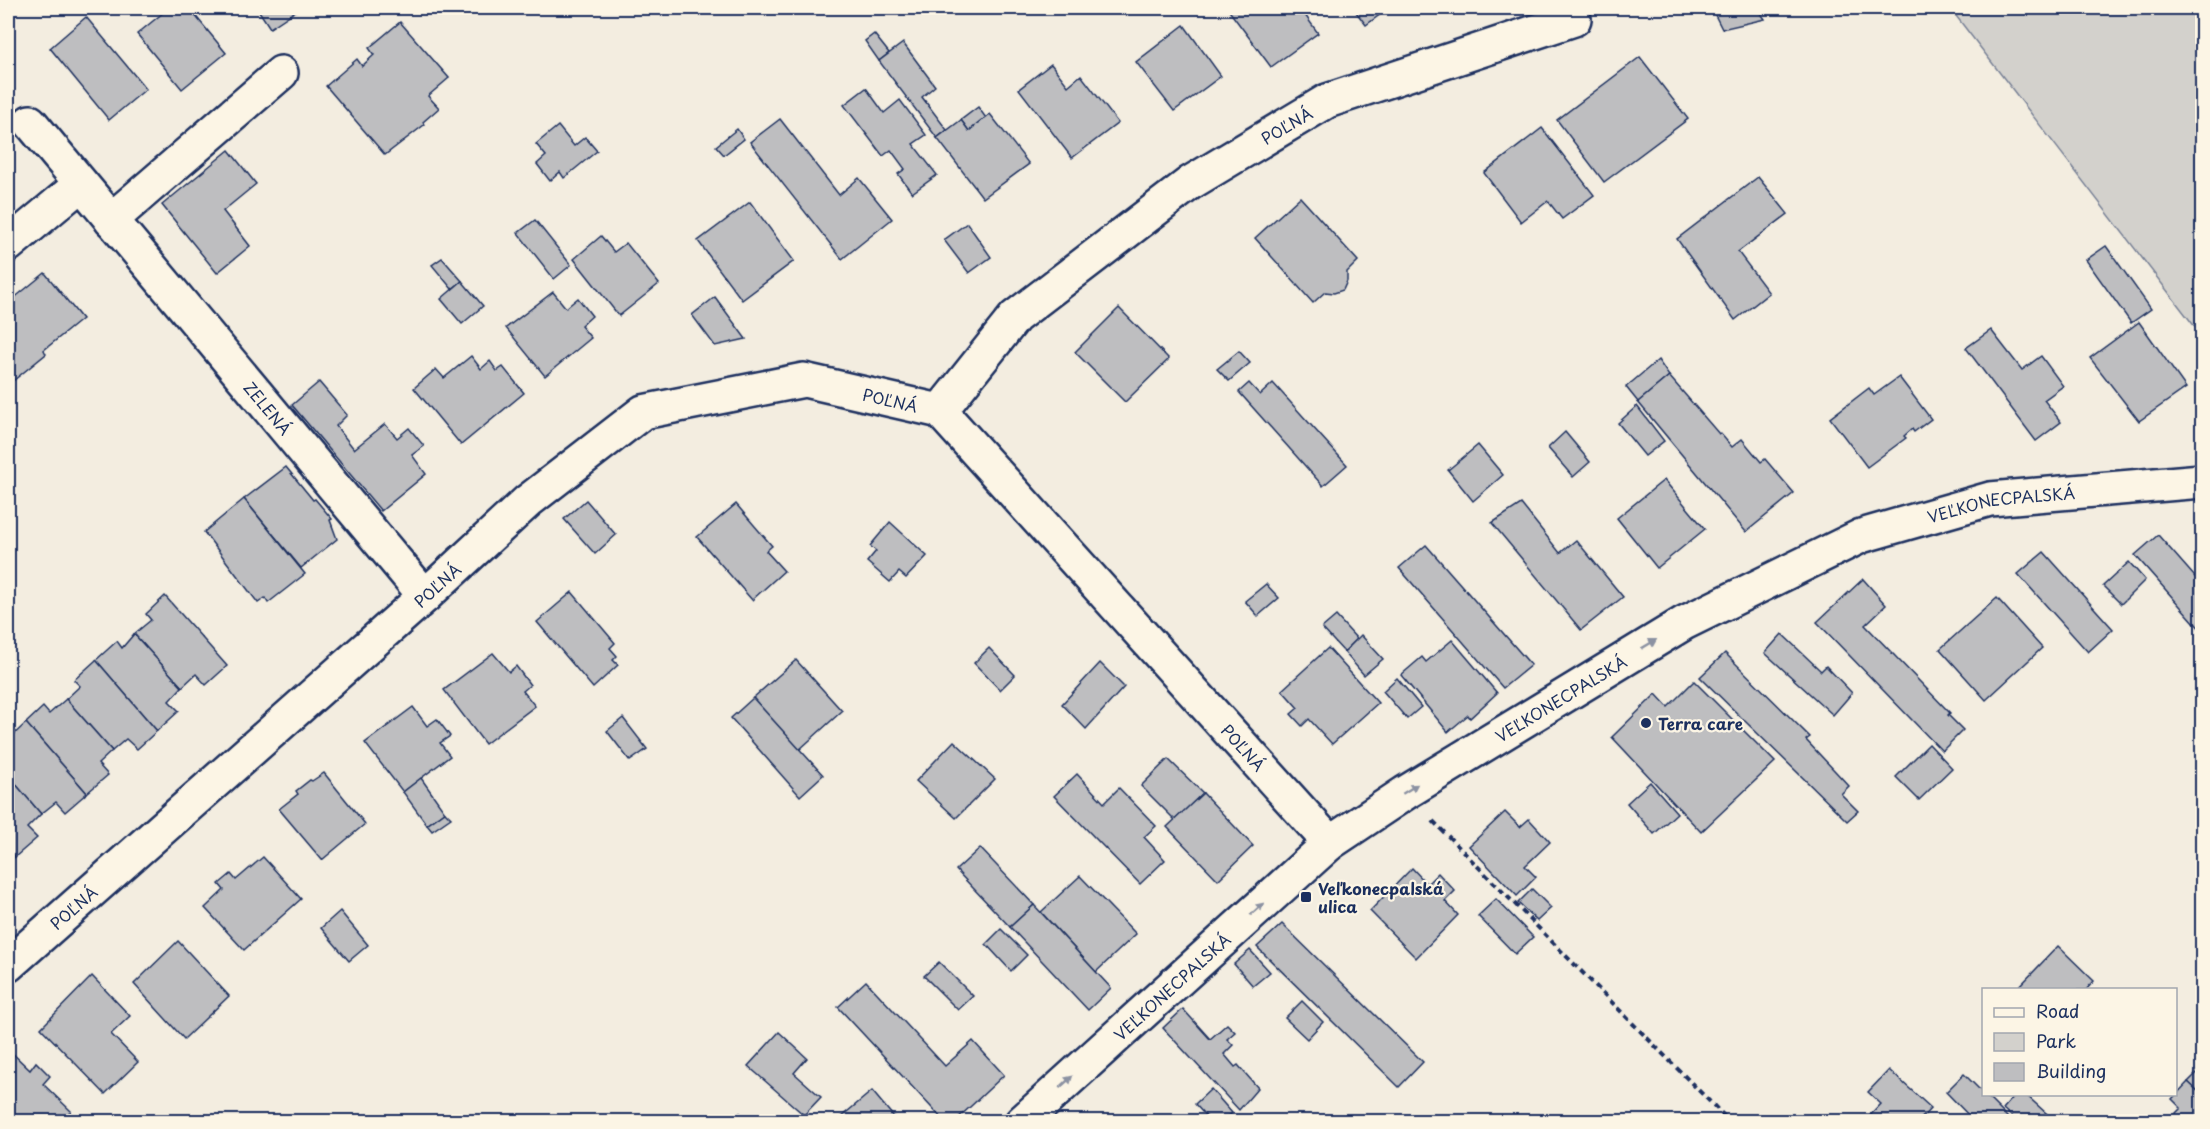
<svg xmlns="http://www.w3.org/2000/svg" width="2210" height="1129" font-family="'Playpen Sans',sans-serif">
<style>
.green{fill:#d3d1cc;stroke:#778095;stroke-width:1.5}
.building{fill:#bebec0;stroke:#1b2f5e;stroke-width:1.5}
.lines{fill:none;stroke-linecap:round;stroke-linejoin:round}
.minor-casing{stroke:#1b2f5e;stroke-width:38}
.path{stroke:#1b2f5e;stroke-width:4;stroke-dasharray:6 4.5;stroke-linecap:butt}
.minor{stroke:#fcf5e5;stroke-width:33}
.oneway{fill:#8c92a2}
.poi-dot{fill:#1b2f5e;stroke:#fcf5e5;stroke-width:2}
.labels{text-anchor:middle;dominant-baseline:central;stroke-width:4.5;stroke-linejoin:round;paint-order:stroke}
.street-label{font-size:16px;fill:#1b2f5e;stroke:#fcf5e5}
.poi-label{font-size:16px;font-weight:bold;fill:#1b2f5e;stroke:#fcf5e5;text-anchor:start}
</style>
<rect width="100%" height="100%" fill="#f3ede0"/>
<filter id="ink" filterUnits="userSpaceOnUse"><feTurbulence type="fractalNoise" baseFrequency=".0167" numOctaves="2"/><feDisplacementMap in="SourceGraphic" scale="12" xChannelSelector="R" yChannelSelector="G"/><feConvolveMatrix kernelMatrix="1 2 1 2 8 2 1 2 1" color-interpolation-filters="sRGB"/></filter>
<g filter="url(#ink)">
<!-- green -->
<path class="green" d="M 1950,8 L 2202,8 L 2202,336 Z"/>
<!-- building -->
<g class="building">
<path d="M 169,8 L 189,8 L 226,53 L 182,89 L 137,34 Z"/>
<path d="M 257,8 L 300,8 L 270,28 Z"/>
<path d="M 1227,8 L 1300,8 L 1318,33 L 1271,67 Z"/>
<path d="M 1353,8 L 1389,8 L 1366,25 Z"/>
<path d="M 1714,8 L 1757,8 L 1765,19 L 1722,29 L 1712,9 Z"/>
<path d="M 86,17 L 146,89 L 109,120 L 50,48 Z"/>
<path d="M 400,22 L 449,78 L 428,96 L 439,108 L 423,122 L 424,125 L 385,155 L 326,86 L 357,59 L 362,66 L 374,55 L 369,48 Z"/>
<path d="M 1184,25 L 1221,76 L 1174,111 L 1136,62 Z"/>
<path d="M 874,34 L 889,53 L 879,61 L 865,41 Z"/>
<path d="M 903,43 L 935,86 L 922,97 L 947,130 L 937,138 L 879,61 Z"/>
<path d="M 1640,57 L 1688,119 L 1604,182 L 1557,120 Z"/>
<path d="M 1051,64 L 1068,86 L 1081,75 L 1118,123 L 1072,158 L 1019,89 Z"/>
<path d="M 866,88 L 884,113 L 900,100 L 926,135 L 913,144 L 937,175 L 912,193 L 898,174 L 905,169 L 891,150 L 883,156 L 844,105 Z"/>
<path d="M 978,107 L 986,118 L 969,131 L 961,120 Z"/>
<path d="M 990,114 L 1029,164 L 983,198 L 937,138 L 961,120 L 969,131 Z"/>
<path d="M 780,119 L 839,195 L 859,178 L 892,219 L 842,259 L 750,142 Z"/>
<path d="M 558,126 L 574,146 L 585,137 L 597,151 L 564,178 L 560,172 L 550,181 L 537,164 L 546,156 L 536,144 Z"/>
<path d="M 1542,128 L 1594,195 L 1562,219 L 1548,201 L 1521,222 L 1484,173 Z"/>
<path d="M 737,129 L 744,139 L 724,155 L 716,146 Z"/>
<path d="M 229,150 L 256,184 L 223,211 L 250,246 L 217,273 L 162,205 Z"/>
<path d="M 1758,177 L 1788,214 L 1738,252 L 1769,293 L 1735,320 L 1677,239 Z"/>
<path d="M 1300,197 L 1358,261 L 1347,272 L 1347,281 L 1343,290 L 1334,293 L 1325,292 L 1313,303 L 1255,238 Z"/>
<path d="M 750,202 L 794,261 L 742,300 L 698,241 Z"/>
<path d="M 535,220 L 571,265 L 554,279 L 518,233 Z"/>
<path d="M 967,223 L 991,257 L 969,273 L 944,240 Z"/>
<path d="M 601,236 L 614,252 L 626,243 L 659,284 L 619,316 L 574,259 Z"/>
<path d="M 2106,246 L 2151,309 L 2131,323 L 2086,260 Z"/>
<path d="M 442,258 L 462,281 L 452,289 L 432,265 Z"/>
<path d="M 45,273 L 82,319 L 44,350 L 46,354 L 8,385 L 8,303 Z"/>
<path d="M 462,281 L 483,306 L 462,324 L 441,299 Z"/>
<path d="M 553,292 L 566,308 L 578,298 L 592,316 L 581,326 L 591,338 L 545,376 L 506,328 Z"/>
<path d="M 715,297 L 746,339 L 715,346 L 692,315 Z"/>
<path d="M 1119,308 L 1169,359 L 1125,402 L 1075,352 Z"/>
<path d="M 2139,322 L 2186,388 L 2139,421 L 2090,358 Z"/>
<path d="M 1991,330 L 2022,370 L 2041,356 L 2063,386 L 2044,400 L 2061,422 L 2036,441 L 1966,348 Z"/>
<path d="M 1239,351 L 1250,363 L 1229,381 L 1217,369 Z"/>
<path d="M 471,356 L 481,369 L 490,361 L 497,371 L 503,367 L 524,393 L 461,445 L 414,388 L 436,369 L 444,378 Z"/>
<path d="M 1658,360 L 1669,376 L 1638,402 L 1626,387 Z"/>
<path d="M 1669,376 L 1719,434 L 1720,433 L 1732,447 L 1742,439 L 1761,462 L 1765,459 L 1794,493 L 1746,532 L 1638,402 Z"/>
<path d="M 1899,377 L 1931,419 L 1914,432 L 1912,429 L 1904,436 L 1906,438 L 1867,467 L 1830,418 L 1869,388 L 1874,395 Z"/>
<path d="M 319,382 L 347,415 L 336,426 L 354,449 L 385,424 L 397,438 L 409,428 L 424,446 L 412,455 L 426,474 L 381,511 L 292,405 Z"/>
<path d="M 1249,383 L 1260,395 L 1273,383 L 1347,465 L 1323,486 L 1239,392 Z"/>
<path d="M 1637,406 L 1664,441 L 1645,456 L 1618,423 Z"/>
<path d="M 1565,432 L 1590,462 L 1573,477 L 1548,448 Z"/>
<path d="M 1478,445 L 1503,475 L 1473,501 L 1448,470 Z"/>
<path d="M 286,467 L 313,500 L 315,499 L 332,519 L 330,520 L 337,539 L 301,568 L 244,499 Z"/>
<path d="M 1664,480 L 1705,529 L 1657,568 L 1617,518 Z"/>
<path d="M 244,499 L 305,574 L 268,603 L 265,598 L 258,603 L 204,532 Z"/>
<path d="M 586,500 L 616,535 L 595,554 L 564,519 Z"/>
<path d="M 736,504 L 772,546 L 766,551 L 784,571 L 752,600 L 697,537 Z"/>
<path d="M 1521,504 L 1560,553 L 1576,540 L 1623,597 L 1581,630 L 1492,523 Z"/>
<path d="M 890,522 L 927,556 L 906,578 L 899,572 L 890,582 L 867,562 L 876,551 L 870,546 Z"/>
<path d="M 2158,535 L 2202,585 L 2202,631 L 2135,555 Z"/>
<path d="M 1426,545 L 1531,665 L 1503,688 L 1399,568 Z"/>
<path d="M 2044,552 L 2113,629 L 2088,652 L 2018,574 Z"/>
<path d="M 2129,562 L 2145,580 L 2121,604 L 2103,586 Z"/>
<path d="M 1863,579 L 1886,605 L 1865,625 L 1950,713 L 1948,715 L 1963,730 L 1942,751 L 1817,622 Z"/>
<path d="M 1266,584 L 1279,598 L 1258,616 L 1245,601 Z"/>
<path d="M 572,592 L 615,643 L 610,648 L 617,656 L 613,660 L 618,665 L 593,688 L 537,622 Z"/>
<path d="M 165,596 L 227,666 L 206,685 L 196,674 L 182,687 L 134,634 L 151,620 L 146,614 Z"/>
<path d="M 1997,598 L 2042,648 L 1986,700 L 1940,649 Z"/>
<path d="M 1336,616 L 1357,639 L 1344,652 L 1322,628 Z"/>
<path d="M 134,634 L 182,687 L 169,701 L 179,711 L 157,731 L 96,660 L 117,641 L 122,648 Z"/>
<path d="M 1782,634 L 1821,671 L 1826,666 L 1852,693 L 1833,715 L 1765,653 Z"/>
<path d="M 1361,635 L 1383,659 L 1364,675 L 1344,652 Z"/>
<path d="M 1452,640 L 1497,693 L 1470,718 L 1468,715 L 1448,732 L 1401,675 L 1422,657 L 1426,662 Z"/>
<path d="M 989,648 L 1015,675 L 1000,690 L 974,663 Z"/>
<path d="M 1328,648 L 1378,703 L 1332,744 L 1309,719 L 1302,726 L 1291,714 L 1298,708 L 1282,690 Z"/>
<path d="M 493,653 L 509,672 L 516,666 L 530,685 L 523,691 L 535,706 L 485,744 L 444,690 Z"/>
<path d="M 1725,653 L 1810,737 L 1806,740 L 1849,786 L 1841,794 L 1858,811 L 1847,821 L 1700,677 Z"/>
<path d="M 96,660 L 157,731 L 137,749 L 126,739 L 112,751 L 66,699 L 80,686 L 74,680 Z"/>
<path d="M 796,660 L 842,711 L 799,750 L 753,698 Z"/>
<path d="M 1100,663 L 1124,687 L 1086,729 L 1062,704 Z"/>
<path d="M 1397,678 L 1421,707 L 1407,719 L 1383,691 Z"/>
<path d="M 1694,681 L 1775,762 L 1701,832 L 1612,737 L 1656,694 L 1668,707 Z"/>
<path d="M 753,698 L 823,775 L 800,796 L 731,718 Z"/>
<path d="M 66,699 L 112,751 L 98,764 L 108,775 L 87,793 L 26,723 L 43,707 L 49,714 Z"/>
<path d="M 413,707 L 427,726 L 437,719 L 450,736 L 440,743 L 450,756 L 403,792 L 365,743 Z"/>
<path d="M 623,718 L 647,749 L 630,761 L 607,731 Z"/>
<path d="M 26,723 L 87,793 L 65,812 L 56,802 L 41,814 L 8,775 L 8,740 Z"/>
<path d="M 954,741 L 995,779 L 956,818 L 916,781 Z"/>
<path d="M 1929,744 L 1952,768 L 1919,800 L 1896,777 Z"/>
<path d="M 1168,759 L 1203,793 L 1175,820 L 1141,786 Z"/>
<path d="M 324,773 L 365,824 L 322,860 L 279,809 L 298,794 L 296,791 L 310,780 L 312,781 Z"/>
<path d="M 1077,774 L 1104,803 L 1119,788 L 1156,826 L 1144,837 L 1165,860 L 1140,884 L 1054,796 Z"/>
<path d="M 8,775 L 41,814 L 27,828 L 37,838 L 15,857 L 8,848 Z"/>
<path d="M 421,778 L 445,812 L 427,825 L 403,792 Z"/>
<path d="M 1650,782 L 1677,813 L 1654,834 L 1627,803 Z"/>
<path d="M 1203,793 L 1253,846 L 1218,880 L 1167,827 Z"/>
<path d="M 445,812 L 451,818 L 432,831 L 427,825 Z"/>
<path d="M 1505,812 L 1520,827 L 1529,819 L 1550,842 L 1525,866 L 1536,877 L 1517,896 L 1469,846 Z"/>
<path d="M 8,848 L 15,857 L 8,863 Z"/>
<path d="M 980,848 L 1034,905 L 1010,927 L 956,870 Z"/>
<path d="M 263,857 L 301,899 L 244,950 L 205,908 L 224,890 L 219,884 L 231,874 L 236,880 Z"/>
<path d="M 1412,868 L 1427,884 L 1438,873 L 1455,891 L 1445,901 L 1458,915 L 1416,958 L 1370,911 Z"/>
<path d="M 1080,876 L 1136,934 L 1096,972 L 1041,912 Z"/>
<path d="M 1532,889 L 1551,908 L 1537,921 L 1518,903 Z"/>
<path d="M 1496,899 L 1533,937 L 1515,954 L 1478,916 Z"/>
<path d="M 1034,905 L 1111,988 L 1088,1010 L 1010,927 Z"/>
<path d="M 340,911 L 368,945 L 349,961 L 321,928 Z"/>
<path d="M 1282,924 L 1423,1062 L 1399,1087 L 1257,947 Z"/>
<path d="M 1001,929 L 1027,955 L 1011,971 L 986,944 Z"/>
<path d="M 178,941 L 229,996 L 184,1039 L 134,984 Z"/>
<path d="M 2058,946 L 2094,981 L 2086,990 L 2016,990 Z"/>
<path d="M 1250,950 L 1270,972 L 1253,986 L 1234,964 Z"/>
<path d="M 939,962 L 973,996 L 958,1010 L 924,976 Z"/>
<path d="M 92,976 L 130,1016 L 111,1034 L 138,1062 L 105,1094 L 41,1028 Z"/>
<path d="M 866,981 L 945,1066 L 973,1041 L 1004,1075 L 954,1122 L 945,1122 L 838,1007 Z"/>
<path d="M 1302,1001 L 1323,1022 L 1307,1039 L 1285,1018 Z"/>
<path d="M 1183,1009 L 1210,1039 L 1227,1024 L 1235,1032 L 1227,1039 L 1233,1045 L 1224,1054 L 1235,1067 L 1238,1065 L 1258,1088 L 1239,1110 L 1163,1028 Z"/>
<path d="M 779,1032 L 807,1058 L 794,1073 L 821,1097 L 804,1115 L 748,1066 Z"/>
<path d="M 8,1049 L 30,1070 L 36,1062 L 50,1076 L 43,1084 L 71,1111 L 61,1122 L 8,1122 Z"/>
<path d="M 2202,1068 L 2202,1095 L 2188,1082 Z"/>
<path d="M 1889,1070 L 1931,1108 L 1918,1122 L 1864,1122 L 1881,1104 L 1868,1092 Z"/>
<path d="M 1964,1074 L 2012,1122 L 1975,1122 L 1946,1092 Z"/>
<path d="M 2188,1082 L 2202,1095 L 2202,1122 L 2175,1122 L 2171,1118 L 2181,1108 L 2172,1099 Z"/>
<path d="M 1211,1089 L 1232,1113 L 1222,1122 L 1211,1122 L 1195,1104 Z"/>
<path d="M 872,1091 L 898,1122 L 835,1122 Z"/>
<path d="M 2016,1094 L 2025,1094 L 2056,1122 L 2018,1122 L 2003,1109 Z"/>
<path d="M 740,1113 L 747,1122 L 731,1122 Z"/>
</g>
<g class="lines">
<!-- minor casing -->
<g class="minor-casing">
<g id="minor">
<path id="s1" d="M 30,122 L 425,596"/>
<path d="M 111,220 L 281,73"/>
<path d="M 8,245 L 81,184"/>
<path id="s2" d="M 940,411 L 1015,317 L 1190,183 L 1327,101 L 1574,19"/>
<path id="s3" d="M 8,965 L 425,596 L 528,501 L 643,412 L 804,380 L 940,411 L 1330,843"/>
<path id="s4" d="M 1022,1122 L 1330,843 L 1405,793 L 1684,623 L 1861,536 L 1990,499 L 2202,481"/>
</g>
</g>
<!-- path -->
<path class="path" d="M 1433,821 L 1730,1122"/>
<!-- minor -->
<use href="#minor" class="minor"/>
</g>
<!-- one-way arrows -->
<defs><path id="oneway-solid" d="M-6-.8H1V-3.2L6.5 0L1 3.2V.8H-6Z" transform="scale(1.5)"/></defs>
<g class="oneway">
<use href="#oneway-solid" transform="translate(1649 644) rotate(-31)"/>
<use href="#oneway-solid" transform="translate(1410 789) rotate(-32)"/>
<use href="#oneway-solid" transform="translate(1257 909) rotate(-42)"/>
<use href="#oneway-solid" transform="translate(1066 1082) rotate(-42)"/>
</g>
</g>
<!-- markers -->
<g class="poi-dot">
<circle cx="1646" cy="723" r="6"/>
<rect x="1300" y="891" width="12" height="12" rx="3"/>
</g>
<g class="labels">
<!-- street labels -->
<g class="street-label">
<text stroke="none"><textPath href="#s2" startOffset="453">POĽNÁ</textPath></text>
<text stroke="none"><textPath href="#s3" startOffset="1095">POĽNÁ</textPath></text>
<text stroke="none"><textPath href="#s1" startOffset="372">ZELENÁ</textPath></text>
<text stroke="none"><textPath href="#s4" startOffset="1174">VEĽKONECPALSKÁ</textPath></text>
<text stroke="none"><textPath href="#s3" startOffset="573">POĽNÁ</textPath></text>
<text stroke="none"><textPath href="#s4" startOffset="688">VEĽKONECPALSKÁ</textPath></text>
<text stroke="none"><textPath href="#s3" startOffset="1599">POĽNÁ</textPath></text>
<text stroke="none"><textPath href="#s3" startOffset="87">POĽNÁ</textPath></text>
<text stroke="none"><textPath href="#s4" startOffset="202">VEĽKONECPALSKÁ</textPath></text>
</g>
<!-- poi labels -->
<g class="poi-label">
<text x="1658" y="723">Terra care</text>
<text x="1318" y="888">Veľkonecpalská<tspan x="1318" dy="18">ulica</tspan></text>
</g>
</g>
<!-- margin -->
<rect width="2210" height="1129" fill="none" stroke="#fcf5e5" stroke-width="30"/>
<rect x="15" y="15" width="2180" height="1099" fill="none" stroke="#1b2f5e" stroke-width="2" filter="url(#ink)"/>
<!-- legend -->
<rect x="1982" y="988" width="195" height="108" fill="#fcf5e5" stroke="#a2a6af" stroke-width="1.5"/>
<rect x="1994" y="1008" width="30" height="9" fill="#fcf5e5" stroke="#a2a6af" stroke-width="1.5"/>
<text x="2036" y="1018" font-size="18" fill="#1b2f5e">Road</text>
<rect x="1994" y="1033" width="30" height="18" fill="#d3d1cc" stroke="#a2a6af" stroke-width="1.5"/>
<text x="2036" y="1048" font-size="18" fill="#1b2f5e">Park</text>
<rect x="1994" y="1063" width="30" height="18" fill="#bebec0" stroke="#a2a6af" stroke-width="1.5"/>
<text x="2036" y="1078" font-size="18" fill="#1b2f5e">Building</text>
</svg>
